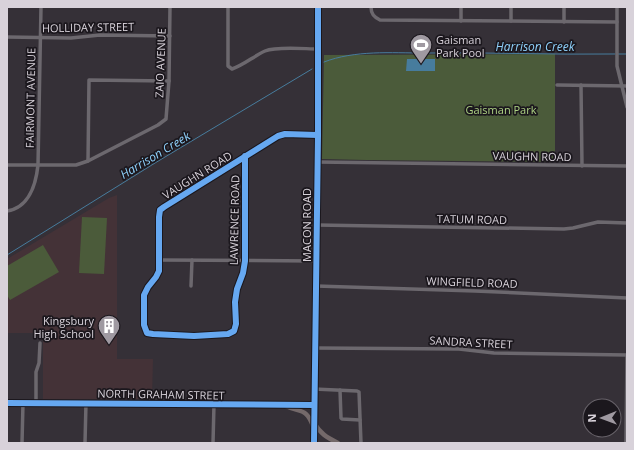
<svg xmlns="http://www.w3.org/2000/svg" width="634" height="450" font-family="'Open Sans',sans-serif">
<style>
.education{fill:#443237}
.green{fill:#4b5b3a}
.water{fill:#477c9d}
.lines{fill:none;stroke-linecap:round;stroke-linejoin:round}
.stream{stroke:#477c9d;stroke-width:1}
.minor{stroke:#6c686e;stroke-width:3.5}
.major{stroke:#74696a;stroke-width:4.5}
.cycleway-casing{stroke:#1b171d;stroke-width:8}
.cycleway{stroke:#66a8f1;stroke-width:6}
.labels{text-anchor:middle;dominant-baseline:central;stroke-width:3.5;stroke-linejoin:round;paint-order:stroke}
.street-label{font-size:11px;fill:#d8d2da;stroke:#1b171d}
.poi-label{font-size:11px;fill:#d8d2da;stroke:#1b171d;text-anchor:start}
.park-label{font-size:11px;fill:#aed384;stroke:#1b171d}
.water-label{font-size:12px;font-style:italic;fill:#8fd1fb;stroke:#1b171d}
</style>
<rect width="100%" height="100%" fill="#353037"/>
<!-- education -->
<path class="education" d="M 117,195 L 117,359 L 153,359 L 152,399 L 43,399 L 43,333 L 7,333 L 7,259 L 109,198 Z"/>
<!-- green -->
<g class="green">
<path d="M 555,54 L 555,162 L 366,160 L 322,159 L 324,55 Z"/>
<path d="M 82,217 L 107,218 L 104,274 L 79,273 Z"/>
<path d="M 43,245 L 59,272 L 10,300 L 7,295 L 7,266 Z"/>
</g>
<!-- water -->
<path class="water" d="M 407,59 L 435,59 L 435,71 L 406,71 Z"/>
<g class="lines">
<!-- stream -->
<g class="stream">
<path d="M 618,54 L 627,54"/>
<path d="M 324,62 C 355,50 391,53 424,53 C 487,52 551,55 615,54"/>
<path d="M 7,255 L 155,163 L 312,69"/>
</g>
<!-- minor -->
<g class="minor">
<path d="M 228,7 L 228,66 L 232,69 C 244,65 254,56 265,51 C 277,46 305,49 318,49"/>
<path d="M 371,7 C 371,14 374,17 380,20 L 617,22"/>
<path d="M 617,7 L 617,66 L 627,107"/>
<path d="M 461,21 L 461,7"/>
<path d="M 511,21 L 511,7"/>
<path d="M 564,22 L 564,7"/>
<path d="M 7,37 L 71,38 L 100,35 L 170,36"/>
<path d="M 557,85 L 627,86"/>
<path d="M 581,85 L 582,166"/>
<path d="M 245,156 L 245,261 L 243,273 L 237,289 L 235,302 L 236,324 L 234,331 L 228,334 L 194,336 L 153,334 L 147,333 L 144,325 L 144,295 L 148,287 L 156,277 L 159,271 L 159,217 L 160,210 L 164,207 L 278,136 L 285,134 L 318,135"/>
<path d="M 88,161 L 89,80 L 169,81"/>
<path d="M 317,162 L 627,166"/>
<path d="M 7,165 L 76,165 L 88,161 L 158,125 L 166,119 L 169,81 L 170,7"/>
<path d="M 7,211 C 29,208 36,184 38,165 L 41,7"/>
<path d="M 317,225 L 564,229 L 573,228 L 598,222 L 627,223"/>
<path d="M 159,260 L 316,261"/>
<path d="M 191,286 L 192,260"/>
<path d="M 316,286 L 475,291 L 627,298"/>
<path d="M 315,348 L 459,349 L 494,353 L 627,355"/>
<path d="M 314,389 L 357,391 L 359,392 L 361,443"/>
<path d="M 340,390 L 341,418 L 342,419 L 360,420"/>
<path d="M 36,403 L 36,372 L 39,363 L 40,343"/>
<path d="M 22,443 L 23,403"/>
<path d="M 85,443 L 86,403"/>
<path d="M 213,443 L 214,404"/>
<path d="M 626,443 L 627,355"/>
</g>
<!-- major -->
<g class="major">
<path d="M 7,403 L 314,405"/>
<path d="M 286,406 C 300,413 306,407 313,426"/>
<path d="M 314,423 C 321,434 326,437 338,443"/>
<path d="M 314,443 L 318,135 L 318,7"/>
</g>
<!-- cycleway casing -->
<g class="cycleway-casing">
<g id="cycleway">
<path d="M 245,156 L 245,261 L 243,273 L 237,289 L 235,302 L 236,324 L 234,331 L 228,334 L 194,336 L 153,334 L 147,333 L 144,325 L 144,295 L 148,287 L 156,277 L 159,271 L 159,217 L 160,210 L 164,207 L 278,136 L 285,134 L 318,135"/>
<path d="M 7,403 L 314,405"/>
<path d="M 314,443 L 318,135 L 318,7"/>
</g>
</g>
<!-- cycleway -->
<use href="#cycleway" class="cycleway"/>
</g>
<!-- icons -->
<defs>
<g id="stadium-pin" transform="scale(1.15)"><path d="M0 17L-7.5 6A9.5 9.5 0 1 1 7.5 6Z" fill="#9f99a1" stroke="#1b171d"/><path d="M0-5a6.5 5 0 1 0 0 10a6.5 5 0 1 0 0-10ZM-3.5-1.8h7v3.6h-7Z" fill="#fff"/></g>
<g id="building-pin" transform="scale(1.15)"><path d="M0 17L-7.5 6A9.5 9.5 0 1 1 7.5 6Z" fill="#9f99a1" stroke="#1b171d"/><path d="M-4-6H4V6H1V3H-1V6H-4ZM-2.5-4.3h1.7v1.8h-1.7ZM.8-4.3h1.7v1.8H.8ZM-2.5-1h1.7V.8h-1.7ZM.8-1h1.7V.8H.8Z" fill="#fff"/></g>
</defs>
<g fill-rule="evenodd">
<use href="#stadium-pin" x="421" y="45"/>
<use href="#building-pin" x="109" y="326"/>
</g>
<g class="labels">
<!-- street labels -->
<g class="street-label">
<text transform="translate(88 27) rotate(-1)">HOLLIDAY STREET</text>
<text transform="translate(160 63) rotate(-88)">ZAIO AVENUE</text>
<text transform="translate(30 98) rotate(-89)">FAIRMONT AVENUE</text>
<text transform="translate(532 156) rotate(1)">VAUGHN ROAD</text>
<text transform="translate(197 175) rotate(-32)">VAUGHN ROAD</text>
<text transform="translate(472 219) rotate(1)">TATUM ROAD</text>
<text transform="translate(234 220) rotate(-89)">LAWRENCE ROAD</text>
<text transform="translate(306 225) rotate(-90)">MACON ROAD</text>
<text transform="translate(472 282) rotate(2)">WINGFIELD ROAD</text>
<text transform="translate(471 342) rotate(3)">SANDRA STREET</text>
<text transform="translate(161 394) rotate(1)">NORTH GRAHAM STREET</text>
</g>
<!-- poi labels -->
<g class="poi-label">
<text x="436" y="39">Gaisman<tspan x="436" dy="13">Park Pool</tspan></text>
<text x="94" y="320" text-anchor="end">Kingsbury<tspan x="94" dy="13">High School</tspan></text>
</g>
<!-- park labels -->
<g class="park-label">
<text x="501" y="109">Gaisman Park</text>
</g>
<!-- water labels -->
<g class="water-label">
<text x="535" y="46">Harrison Creek</text>
<text transform="translate(155 155) rotate(-31)">Harrison Creek</text>
</g>
</g>
<!-- border -->
<rect width="634" height="450" fill="none" stroke="#d8d2da" stroke-width="16"/>
<!-- north arrow -->
<g transform="translate(602 418) rotate(269)"><circle r="19" fill="#1b171d" stroke="#676269"/>
<path d="M0-3L7 15L0 10L-7 15Z" fill="#9f99a1"/>
<text y="-6" font-size="11" font-weight="bold" text-anchor="middle" fill="#d8d2da">N</text>
</g>
</svg>
